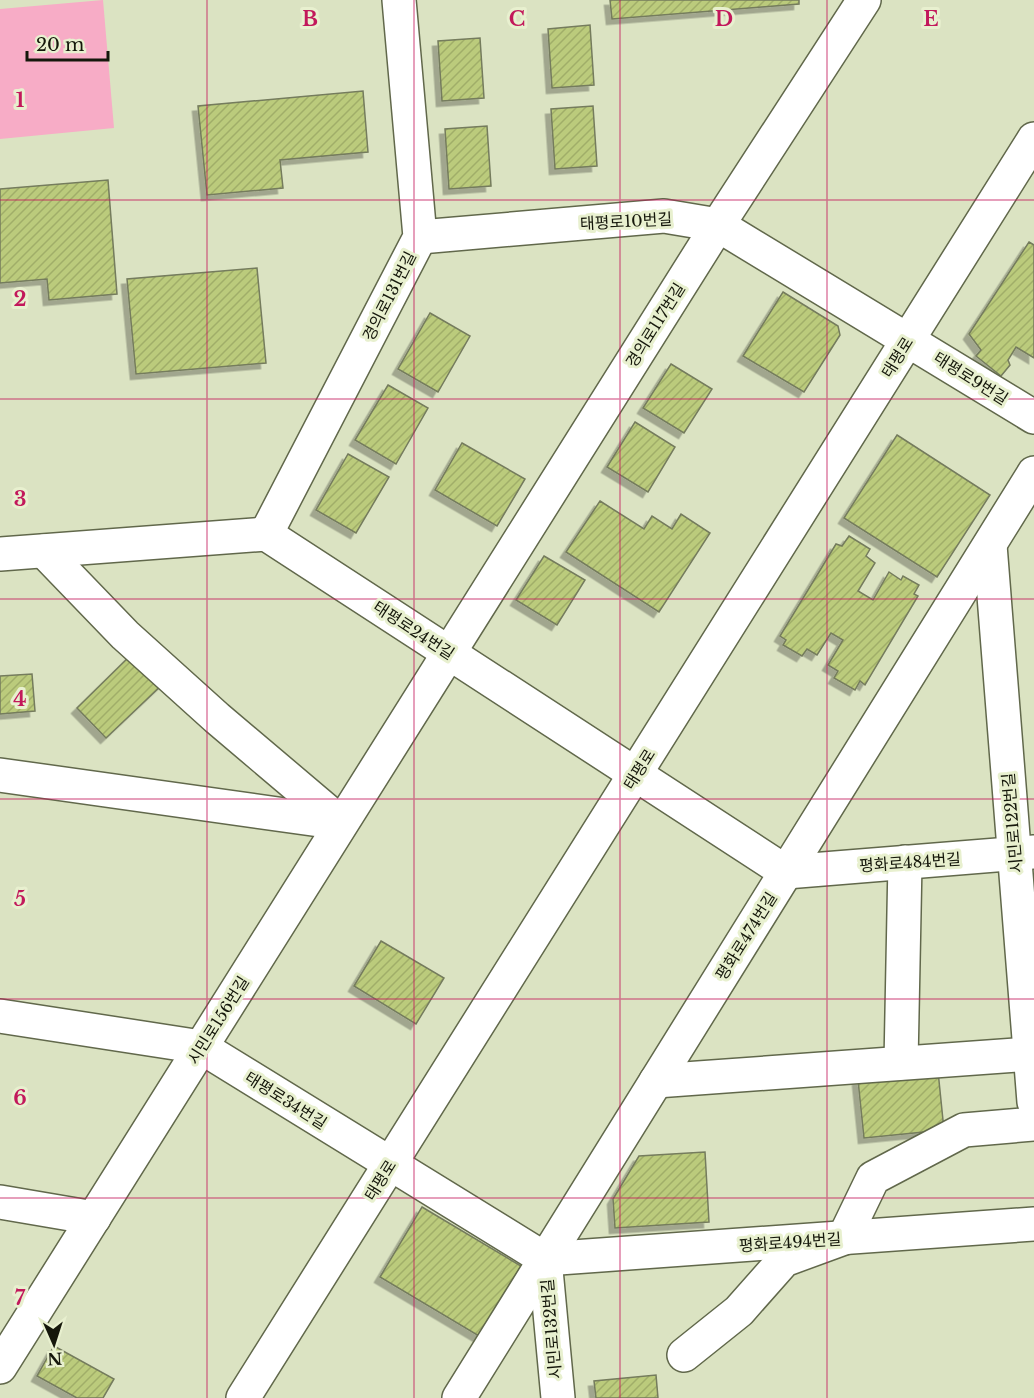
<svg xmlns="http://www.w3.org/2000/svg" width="1034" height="1398" font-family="'Libre Baskerville','Noto Sans KR',serif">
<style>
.pitch{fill:#f7acc6}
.building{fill:url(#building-hatch);stroke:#747b5d;stroke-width:1.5;filter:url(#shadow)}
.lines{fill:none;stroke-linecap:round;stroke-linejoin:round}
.minor-casing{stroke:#61684b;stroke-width:36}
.minor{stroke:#fff;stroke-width:33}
.grid{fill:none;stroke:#c2185b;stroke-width:1.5;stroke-opacity:0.55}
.labels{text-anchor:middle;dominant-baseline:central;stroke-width:6;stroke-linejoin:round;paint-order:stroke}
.street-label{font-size:16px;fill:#15170b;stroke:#e8f0cf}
.grid-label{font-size:20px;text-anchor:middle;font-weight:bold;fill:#c2185b;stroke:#e8f0cf;stroke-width:6;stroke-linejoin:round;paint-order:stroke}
</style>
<defs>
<pattern id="building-hatch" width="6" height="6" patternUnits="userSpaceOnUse" patternTransform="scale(1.5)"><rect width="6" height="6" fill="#bbcb7b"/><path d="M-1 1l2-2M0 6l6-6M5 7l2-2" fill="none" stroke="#a0ae69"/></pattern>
<filter id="shadow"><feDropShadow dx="-5.5" dy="5.5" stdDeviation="0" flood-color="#0004"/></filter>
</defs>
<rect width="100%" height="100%" fill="#dbe3c2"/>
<!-- pitch -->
<path class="pitch" d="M 103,0 L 114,128 L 0,139 L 0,9 Z"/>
<!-- building -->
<g class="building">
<path d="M 610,0 L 799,0 L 799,4 L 612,19 Z"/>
<path d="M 590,25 L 594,85 L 552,88 L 548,29 Z"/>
<path d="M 480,38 L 484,98 L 442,101 L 438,41 Z"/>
<path d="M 363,91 L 368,152 L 280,160 L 283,188 L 207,195 L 198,106 Z"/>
<path d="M 593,106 L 597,166 L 555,169 L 551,109 Z"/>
<path d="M 487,126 L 491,186 L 449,189 L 445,129 Z"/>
<path d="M 108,180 L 117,294 L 49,300 L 47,279 L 0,283 L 0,189 Z"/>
<path d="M 1029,242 L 1034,245 L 1034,358 L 1016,347 L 1008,360 L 1010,365 L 1001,376 L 976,356 L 981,350 L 969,334 Z"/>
<path d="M 257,268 L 266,363 L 136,374 L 127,279 Z"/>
<path d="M 783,292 L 838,326 L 840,335 L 804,392 L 743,356 Z"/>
<path d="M 430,313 L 470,336 L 438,392 L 398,369 Z"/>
<path d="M 671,364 L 712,389 L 684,433 L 643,408 Z"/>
<path d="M 388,385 L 428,408 L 396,464 L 355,440 Z"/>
<path d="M 635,422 L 675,447 L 648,492 L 607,467 Z"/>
<path d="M 897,435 L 990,495 L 937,577 L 844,518 Z"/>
<path d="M 462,443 L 525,479 L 497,526 L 435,490 Z"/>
<path d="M 348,454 L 389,477 L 356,533 L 316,510 Z"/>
<path d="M 600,501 L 644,529 L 652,516 L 672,529 L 681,514 L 710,533 L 659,612 L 566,552 Z"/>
<path d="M 849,536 L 870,549 L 866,556 L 875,563 L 858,591 L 873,600 L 889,572 L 901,580 L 903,576 L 919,585 L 914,594 L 918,596 L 865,685 L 860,681 L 855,690 L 834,678 L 838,671 L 828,665 L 843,640 L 831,633 L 817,655 L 807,649 L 802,656 L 783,645 L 786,640 L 780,636 L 836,544 L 842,546 Z"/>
<path d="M 544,556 L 585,580 L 557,625 L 516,600 Z"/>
<path d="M 134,652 L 164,683 L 106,738 L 77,708 Z"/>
<path d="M 32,674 L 35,711 L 0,714 L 0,676 Z"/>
<path d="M 381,941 L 444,978 L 416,1024 L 354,986 Z"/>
<path d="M 938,1071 L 944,1130 L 864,1138 L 858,1080 Z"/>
<path d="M 705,1152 L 709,1222 L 615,1228 L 613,1199 L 639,1156 Z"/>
<path d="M 422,1207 L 521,1266 L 479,1336 L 380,1277 Z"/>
<path d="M 54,1346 L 114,1379 L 103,1398 L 77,1398 L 37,1376 Z"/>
<path d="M 656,1375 L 658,1398 L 596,1398 L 594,1381 Z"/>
</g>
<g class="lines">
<!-- minor casing -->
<g class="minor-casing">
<g id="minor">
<path d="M 420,237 L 664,216 L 718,225 L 1034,417"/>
<path d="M 266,534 L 420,237 L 399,0"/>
<path d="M 990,545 L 1034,1102"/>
<path d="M 44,551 L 125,635 L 217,718 L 341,823"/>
<path d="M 0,554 L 266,534 L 786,872 L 1034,852"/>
<path d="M 0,775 L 341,823"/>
<path d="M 0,1016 L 201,1047 L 545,1259"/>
<path d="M 901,1063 L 905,862"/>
<path d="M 656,1081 L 1030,1054"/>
<path d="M 0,1202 L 94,1218"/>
<path d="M 545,1259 L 1034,1224"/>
<path d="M 545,1259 L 558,1398"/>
<path d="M 684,1355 L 739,1311 L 784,1260 L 844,1238 L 873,1178 L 964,1130 L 1034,1124"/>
<path d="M 0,1367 L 718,225 L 864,0"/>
<path d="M 243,1398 L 1034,139"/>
<path d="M 459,1398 L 1034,473"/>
</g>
</g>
<!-- minor -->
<use href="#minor" class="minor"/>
</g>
<!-- grid -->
<path class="grid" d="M 207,0 L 207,1398M 414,0 L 414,1398M 620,0 L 620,1398M 827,0 L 827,1398M 0,200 L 1034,200M 0,399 L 1034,399M 0,599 L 1034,599M 0,799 L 1034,799M 0,999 L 1034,999M 0,1198 L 1034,1198"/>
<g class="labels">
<!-- street labels -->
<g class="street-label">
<text transform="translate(626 221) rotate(-3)">태평로10번길</text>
<text transform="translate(389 296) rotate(-63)">경의로131번길</text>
<text transform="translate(655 325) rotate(-58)">경의로117번길</text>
<text transform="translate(897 357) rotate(-58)">태평로</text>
<text transform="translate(971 378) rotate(32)">태평로9번길</text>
<text transform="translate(414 630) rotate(33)">태평로24번길</text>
<text transform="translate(639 769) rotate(-58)">태평로</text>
<text transform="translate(1012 823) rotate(-95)">시민로122번길</text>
<text transform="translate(910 862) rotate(-4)">평화로484번길</text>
<text transform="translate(746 936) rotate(-58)">평화로474번길</text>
<text transform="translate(218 1020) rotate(-58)">시민로156번길</text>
<text transform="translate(286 1100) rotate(32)">태평로34번길</text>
<text transform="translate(380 1180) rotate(-58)">태평로</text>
<text transform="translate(790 1242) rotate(-4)">평화로494번길</text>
<text transform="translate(551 1329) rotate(-95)">시민로132번길</text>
</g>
</g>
<g class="grid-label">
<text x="310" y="26">B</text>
<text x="517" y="26">C</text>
<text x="724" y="26">D</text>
<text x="931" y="26">E</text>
<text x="20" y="107">1</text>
<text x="20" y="306">2</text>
<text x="20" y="506">3</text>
<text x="20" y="706">4</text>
<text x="20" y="906">5</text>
<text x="20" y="1105">6</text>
<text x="20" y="1305">7</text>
</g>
<!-- north arrow -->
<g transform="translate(54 1344) rotate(177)" stroke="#e8f0cf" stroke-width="4.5" paint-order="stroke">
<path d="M0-4.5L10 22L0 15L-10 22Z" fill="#15170b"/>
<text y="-9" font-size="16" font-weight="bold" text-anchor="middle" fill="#15170b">N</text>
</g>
<!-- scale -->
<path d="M27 51v9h81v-9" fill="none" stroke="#15170b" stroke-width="3"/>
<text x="36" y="51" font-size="18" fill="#15170b" stroke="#e8f0cf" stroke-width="4.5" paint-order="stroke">20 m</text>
</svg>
